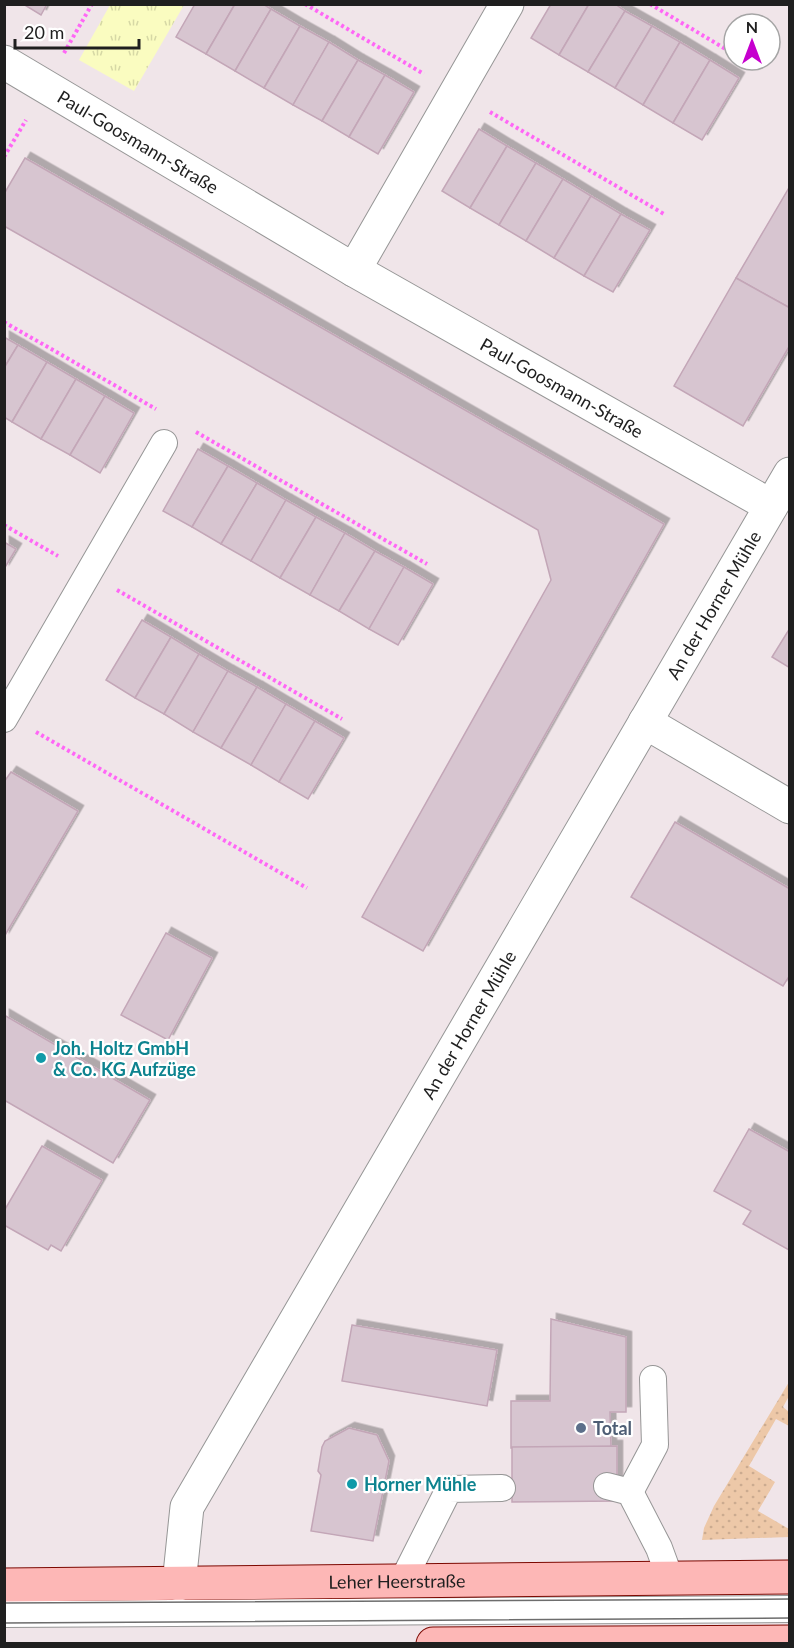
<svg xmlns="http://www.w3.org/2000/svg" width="794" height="1648" font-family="Lato,sans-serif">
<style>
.grass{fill:url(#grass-dots)}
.park{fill:url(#park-tufts)}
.building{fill:#d7c5d0;stroke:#c3a6b7;stroke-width:1.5;filter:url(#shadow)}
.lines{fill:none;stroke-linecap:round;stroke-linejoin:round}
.lane-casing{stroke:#969696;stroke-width:28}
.street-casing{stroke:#969696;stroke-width:35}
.secondary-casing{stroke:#7c0800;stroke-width:35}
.path{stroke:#ff67f6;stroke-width:4;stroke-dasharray:3 3;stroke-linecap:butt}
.lane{stroke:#fff;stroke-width:26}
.street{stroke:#fff;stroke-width:33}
.secondary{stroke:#fdb7b6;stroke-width:33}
.tram{stroke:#6d6d6d;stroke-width:1.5}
.culture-dot{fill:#0f9aa8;stroke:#fff;stroke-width:2}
.service-dot{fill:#5c6f8a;stroke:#fff;stroke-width:2}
.labels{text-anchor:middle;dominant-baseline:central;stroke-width:4.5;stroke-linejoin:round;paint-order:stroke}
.street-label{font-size:18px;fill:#1f1f1f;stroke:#fff}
.culture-label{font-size:18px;font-weight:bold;fill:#0d838f;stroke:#fff;text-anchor:start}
.service-label{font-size:18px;font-weight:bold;fill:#4e5e75;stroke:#fff;text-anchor:start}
</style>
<defs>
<pattern id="grass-dots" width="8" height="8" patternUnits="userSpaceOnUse" patternTransform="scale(1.5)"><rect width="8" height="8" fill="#edc8a8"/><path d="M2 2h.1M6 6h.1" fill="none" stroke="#cbab90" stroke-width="1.8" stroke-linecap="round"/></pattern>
<pattern id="park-tufts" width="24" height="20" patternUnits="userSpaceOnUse" patternTransform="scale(1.5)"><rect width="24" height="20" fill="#fafcc0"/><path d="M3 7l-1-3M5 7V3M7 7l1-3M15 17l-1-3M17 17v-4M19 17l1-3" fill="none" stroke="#d6d8a5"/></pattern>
<filter id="shadow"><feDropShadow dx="5.5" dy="-5.5" stdDeviation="0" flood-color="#0004"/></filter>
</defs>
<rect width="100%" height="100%" fill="#f0e5e9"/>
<!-- grass -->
<path class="grass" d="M 789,1382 L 789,1396 L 783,1407 L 789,1412 L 789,1426 L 776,1419 L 749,1466 L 775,1482 L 758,1511 L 789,1529 L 789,1537 L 702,1540 L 704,1528 L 714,1506 Z"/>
<!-- park -->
<path class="park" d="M 110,5 L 184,5 L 134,91 L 79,60 Z"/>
<!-- building -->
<g class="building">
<path d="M 23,4 L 47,4 L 41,15 Z"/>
<path d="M 195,4 L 235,4 L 206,54 L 176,37 Z"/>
<path d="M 235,4 L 263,4 L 271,9 L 235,71 L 206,54 Z"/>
<path d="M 551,4 L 589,4 L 559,55 L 531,38 Z"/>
<path d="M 589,4 L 615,4 L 625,11 L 588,72 L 559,55 Z"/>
<path d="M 271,9 L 300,26 L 264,88 L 235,71 Z"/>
<path d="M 625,11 L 652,26 L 615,88 L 588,72 Z"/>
<path d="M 300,26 L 329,42 L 293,105 L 264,88 Z"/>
<path d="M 652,26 L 680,42 L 643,105 L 615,88 Z"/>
<path d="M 329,42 L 358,60 L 322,121 L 293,105 Z"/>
<path d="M 680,42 L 710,60 L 673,123 L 643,105 Z"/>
<path d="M 358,60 L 385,75 L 349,137 L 322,121 Z"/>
<path d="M 710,60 L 739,78 L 702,140 L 673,123 Z"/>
<path d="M 385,75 L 414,92 L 378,154 L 349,137 Z"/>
<path d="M 479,129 L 507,146 L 470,208 L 442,191 Z"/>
<path d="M 507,146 L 536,163 L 499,225 L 470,208 Z"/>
<path d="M 25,158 L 664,524 L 423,951 L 362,917 L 551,580 L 538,530 L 4,226 L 4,194 Z"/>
<path d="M 536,163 L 563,179 L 526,241 L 499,225 Z"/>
<path d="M 563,179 L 591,196 L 554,258 L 526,241 Z"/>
<path d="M 790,186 L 790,308 L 736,278 Z"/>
<path d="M 591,196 L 621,214 L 584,276 L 554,258 Z"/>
<path d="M 621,214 L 650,230 L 613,292 L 584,276 Z"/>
<path d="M 736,278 L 790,308 L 790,345 L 743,426 L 674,386 Z"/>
<path d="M 4,337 L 18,345 L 4,368 Z"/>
<path d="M 18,345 L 47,362 L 12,422 L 4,417 L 4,368 Z"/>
<path d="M 47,362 L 76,379 L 41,439 L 12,422 Z"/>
<path d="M 76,379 L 105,396 L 70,455 L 41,439 Z"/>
<path d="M 105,396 L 134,413 L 100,473 L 70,455 Z"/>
<path d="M 198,449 L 228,466 L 192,527 L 163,511 Z"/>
<path d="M 228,466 L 257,483 L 221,544 L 192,527 Z"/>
<path d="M 257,483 L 286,500 L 251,561 L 221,544 Z"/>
<path d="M 286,500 L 316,517 L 280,578 L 251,561 Z"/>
<path d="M 316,517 L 345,533 L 310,595 L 280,578 Z"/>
<path d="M 345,533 L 375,551 L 339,611 L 310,595 Z"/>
<path d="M 4,542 L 16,549 L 4,569 Z"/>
<path d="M 375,551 L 404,567 L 369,629 L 339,611 Z"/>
<path d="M 404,567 L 433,584 L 398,645 L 369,629 Z"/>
<path d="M 142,620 L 171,637 L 135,698 L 106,680 Z"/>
<path d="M 790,628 L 790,668 L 772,657 Z"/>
<path d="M 171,637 L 199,654 L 164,714 L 135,698 Z"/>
<path d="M 199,654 L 228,671 L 193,732 L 164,714 Z"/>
<path d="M 228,671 L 257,687 L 221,748 L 193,732 Z"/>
<path d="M 257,687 L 286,704 L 251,765 L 221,748 Z"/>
<path d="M 286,704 L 315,721 L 279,782 L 251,765 Z"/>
<path d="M 315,721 L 344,738 L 308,799 L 279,782 Z"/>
<path d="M 11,772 L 78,811 L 4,937 L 4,782 Z"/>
<path d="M 675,822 L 790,889 L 790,975 L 783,986 L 631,897 Z"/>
<path d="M 166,933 L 212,958 L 168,1040 L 121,1015 Z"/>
<path d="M 4,1015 L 150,1100 L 113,1163 L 4,1100 Z"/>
<path d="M 749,1129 L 790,1152 L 789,1250 L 743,1224 L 751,1211 L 714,1191 Z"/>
<path d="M 42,1146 L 102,1180 L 61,1251 L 51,1245 L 48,1250 L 4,1225 L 4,1211 Z"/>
<path d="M 551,1319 L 626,1337 L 626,1412 L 610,1412 L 611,1447 L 511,1448 L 511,1401 L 550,1401 Z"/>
<path d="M 352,1325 L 497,1350 L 487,1406 L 342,1381 Z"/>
<path d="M 349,1428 L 377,1435 L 389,1461 L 373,1541 L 311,1531 L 321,1475 L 318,1471 L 322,1447 L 325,1441 Z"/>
<path d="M 617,1446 L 617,1501 L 512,1502 L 512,1447 Z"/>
</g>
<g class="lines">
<!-- lane casing -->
<g class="lane-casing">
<g id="lane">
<path d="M 4,719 L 164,443"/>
<path d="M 607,1486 L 630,1492 L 659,1548 L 670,1578"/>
<path d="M 630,1492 L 655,1445 L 653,1379"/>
<path d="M 403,1580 L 449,1489 L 502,1488"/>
<path d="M 4,1614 L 790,1609"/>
</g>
</g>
<!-- street casing -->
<g class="street-casing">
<g id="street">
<path id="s1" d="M 4,62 L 354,270 L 771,506"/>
<path d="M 354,270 L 507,4"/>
<path d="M 645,722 L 790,807"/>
<path id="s2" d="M 179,1584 L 187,1507 L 790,474"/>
</g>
</g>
<!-- secondary casing -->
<g class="secondary-casing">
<g id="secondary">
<path id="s3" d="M 4,1585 L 790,1577"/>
<path d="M 433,1644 L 790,1642"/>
</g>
</g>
<!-- path -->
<g class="path">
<path d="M 305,4 L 424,74"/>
<path d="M 650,4 L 734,54"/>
<path d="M 64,53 L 92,4"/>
<path d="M 744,60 L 748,62"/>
<path d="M 490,112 L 664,214"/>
<path d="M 4,157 L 26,120"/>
<path d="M 4,322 L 156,409"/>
<path d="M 196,432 L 427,564"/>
<path d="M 4,525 L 58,556"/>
<path d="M 117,590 L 342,719"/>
<path d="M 36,732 L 307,888"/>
</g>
<!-- lane -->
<use href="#lane" class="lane"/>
<!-- street -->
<use href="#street" class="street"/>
<!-- secondary -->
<use href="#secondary" class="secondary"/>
<!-- tram -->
<g class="tram">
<path d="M 4,1603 L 790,1599"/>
<path d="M 4,1623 L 790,1618"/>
</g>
</g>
<!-- markers -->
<g class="culture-dot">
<circle cx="41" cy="1058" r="6"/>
<circle cx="352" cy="1484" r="6"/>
</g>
<circle class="service-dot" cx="581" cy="1428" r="6"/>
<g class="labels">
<!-- street labels -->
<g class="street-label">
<text stroke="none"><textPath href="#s1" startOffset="156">Paul-Goosmann-Straße</textPath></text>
<text stroke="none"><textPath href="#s1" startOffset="646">Paul-Goosmann-Straße</textPath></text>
<text stroke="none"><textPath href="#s2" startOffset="1122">An der Horner Mühle</textPath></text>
<text stroke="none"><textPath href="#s2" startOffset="636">An der Horner Mühle</textPath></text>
<text stroke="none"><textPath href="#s3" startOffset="393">Leher Heerstraße</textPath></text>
</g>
<!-- culture labels -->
<g class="culture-label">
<text x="53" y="1048">Joh. Holtz GmbH<tspan x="53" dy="21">&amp; Co. KG Aufzüge</tspan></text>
<text x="364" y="1484">Horner Mühle</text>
</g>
<!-- service labels -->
<g class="service-label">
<text x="593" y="1428">Total</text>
</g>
</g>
<!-- border -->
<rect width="794" height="1648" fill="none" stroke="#1f1f1f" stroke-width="12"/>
<!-- north arrow -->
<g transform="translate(752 42)"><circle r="28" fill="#ffffff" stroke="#a5a5a5" stroke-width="1.5"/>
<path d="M0-4.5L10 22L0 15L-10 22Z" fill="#c600ce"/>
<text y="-9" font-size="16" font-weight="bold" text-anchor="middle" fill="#1f1f1f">N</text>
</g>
<!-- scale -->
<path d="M15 39v9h124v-9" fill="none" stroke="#1f1f1f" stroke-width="3"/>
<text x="24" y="39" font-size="18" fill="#1f1f1f" stroke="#ffffff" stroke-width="4.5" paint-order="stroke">20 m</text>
</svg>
